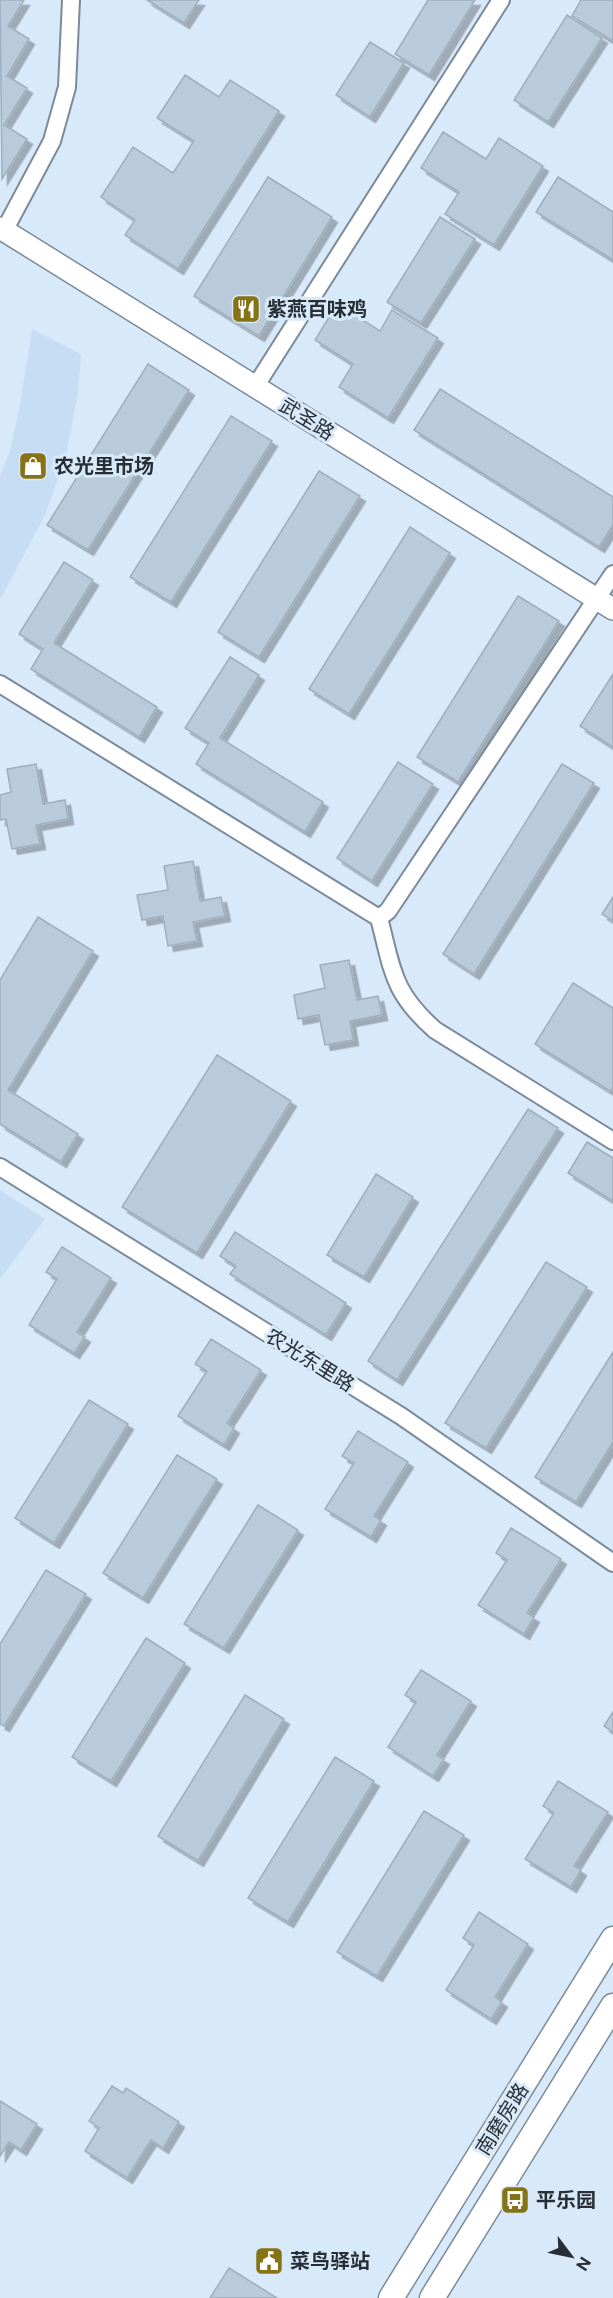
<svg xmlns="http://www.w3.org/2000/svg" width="613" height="2298" font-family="'Public Sans','Noto Sans SC',sans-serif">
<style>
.built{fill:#c7ddf3}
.building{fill:#b9cada;stroke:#9eaebd;stroke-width:1.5;filter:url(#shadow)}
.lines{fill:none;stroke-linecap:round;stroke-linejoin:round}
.minor-casing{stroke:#7c8b9a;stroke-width:20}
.tertiary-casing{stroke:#7c8b9a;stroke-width:24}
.secondary-casing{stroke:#7c8b9a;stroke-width:27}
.minor{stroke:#fff;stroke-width:16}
.tertiary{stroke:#fff;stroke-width:21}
.secondary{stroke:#fff;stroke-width:24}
.labels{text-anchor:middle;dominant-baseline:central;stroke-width:6;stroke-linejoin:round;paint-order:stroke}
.poi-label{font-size:20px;font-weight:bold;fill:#272e34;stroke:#d8e9fa;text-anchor:start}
.street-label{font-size:20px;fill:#272e34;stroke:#d8e9fa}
</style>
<defs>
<filter id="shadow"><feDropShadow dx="5.5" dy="5.5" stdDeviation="0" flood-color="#0004"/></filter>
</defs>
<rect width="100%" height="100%" fill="#d8e9fa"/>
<!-- built -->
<g class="built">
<path d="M 32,329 L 81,354 L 78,393 L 66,456 L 45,515 L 0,600 L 0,476 L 10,451 L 20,405 Z"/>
<path d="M 0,1190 L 45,1219 L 0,1279 Z"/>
</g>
<!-- building -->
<g class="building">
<path d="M 0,0 L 24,0 L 8,26 L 29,39 L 7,76 L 27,88 L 4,125 L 27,139 L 2,179 Z"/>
<path d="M 147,0 L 199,0 L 184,23 Z"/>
<path d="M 428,0 L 475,0 L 429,75 L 395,54 Z"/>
<path d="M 581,0 L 613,0 L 613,41 L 572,16 Z"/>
<path d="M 567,15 L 602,38 L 548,122 L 514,100 Z"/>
<path d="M 370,42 L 404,63 L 370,117 L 336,95 Z"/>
<path d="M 185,75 L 219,97 L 230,80 L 279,111 L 178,269 L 125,235 L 135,220 L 101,197 L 133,147 L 173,173 L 194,141 L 157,118 Z"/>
<path d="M 443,132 L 486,159 L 499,138 L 543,166 L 494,245 L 445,214 L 459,192 L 421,168 Z"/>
<path d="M 268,177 L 332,217 L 259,336 L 194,296 Z"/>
<path d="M 558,177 L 613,212 L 613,260 L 536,212 Z"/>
<path d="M 440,217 L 475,239 L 421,323 L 387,302 Z"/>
<path d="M 337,304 L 380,331 L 392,310 L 438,338 L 388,418 L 339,387 L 353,364 L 315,340 Z"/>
<path d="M 148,364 L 189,390 L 88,550 L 47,525 Z"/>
<path d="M 440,389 L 613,497 L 613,525 L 599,547 L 414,430 Z"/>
<path d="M 231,416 L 272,441 L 171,602 L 130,577 Z"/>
<path d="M 319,471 L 360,496 L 259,657 L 218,632 Z"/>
<path d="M 410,527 L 450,553 L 349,714 L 309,689 Z"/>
<path d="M 64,562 L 93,580 L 54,643 L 157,707 L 139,737 L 31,669 L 43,649 L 19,634 Z"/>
<path d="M 518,596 L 559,621 L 458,782 L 417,757 Z"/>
<path d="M 230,657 L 259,675 L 220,738 L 323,802 L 305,832 L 196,764 L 209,743 L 185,728 Z"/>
<path d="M 613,674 L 613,747 L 580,726 Z"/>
<path d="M 398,762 L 433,784 L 372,881 L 337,858 Z"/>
<path d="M 36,764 L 43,804 L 65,800 L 68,819 L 36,825 L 40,844 L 12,849 L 6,819 L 0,820 L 0,795 L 11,792 L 7,769 Z"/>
<path d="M 562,764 L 594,783 L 474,974 L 443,954 Z"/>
<path d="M 193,861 L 200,901 L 221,897 L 225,916 L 193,922 L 197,941 L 168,946 L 163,916 L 142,920 L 137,895 L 168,890 L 164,866 Z"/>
<path d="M 613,897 L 613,921 L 602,914 Z"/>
<path d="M 38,917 L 93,951 L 8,1090 L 78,1134 L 61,1162 L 0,1124 L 0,980 Z"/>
<path d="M 349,960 L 357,1000 L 378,996 L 382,1015 L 350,1021 L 353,1040 L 325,1045 L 319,1015 L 298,1019 L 294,995 L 325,988 L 320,965 Z"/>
<path d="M 573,983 L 613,1008 L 613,1087 L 610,1091 L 535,1044 Z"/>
<path d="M 217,1055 L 291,1101 L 197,1253 L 122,1207 Z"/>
<path d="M 528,1109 L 558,1128 L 397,1380 L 368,1361 Z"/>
<path d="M 587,1142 L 613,1158 L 613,1201 L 568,1173 Z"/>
<path d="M 376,1174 L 413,1197 L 364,1277 L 327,1255 Z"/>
<path d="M 235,1232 L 346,1303 L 326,1335 L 230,1274 L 236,1266 L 220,1256 Z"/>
<path d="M 62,1247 L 111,1278 L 77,1332 L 85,1337 L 74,1353 L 29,1325 L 57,1279 L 46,1272 Z"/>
<path d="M 546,1262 L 587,1287 L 486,1448 L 445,1423 Z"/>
<path d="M 211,1339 L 261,1370 L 227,1423 L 234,1428 L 224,1445 L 178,1416 L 207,1371 L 195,1364 Z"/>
<path d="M 613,1352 L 613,1442 L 576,1502 L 535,1477 Z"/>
<path d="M 89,1400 L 128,1424 L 54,1543 L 15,1518 Z"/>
<path d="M 358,1431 L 408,1462 L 374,1516 L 381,1520 L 371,1537 L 325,1509 L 354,1463 L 342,1456 Z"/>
<path d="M 177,1455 L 217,1479 L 143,1598 L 103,1573 Z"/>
<path d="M 258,1505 L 298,1530 L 224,1648 L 184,1624 Z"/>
<path d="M 511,1528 L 561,1559 L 527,1613 L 534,1617 L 524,1634 L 478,1605 L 507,1560 L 496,1553 Z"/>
<path d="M 46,1570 L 86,1594 L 4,1726 L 0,1724 L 0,1644 Z"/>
<path d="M 146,1638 L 185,1663 L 111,1781 L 72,1757 Z"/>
<path d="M 421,1670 L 471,1701 L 437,1755 L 444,1759 L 433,1776 L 388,1747 L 416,1702 L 405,1695 Z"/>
<path d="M 245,1695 L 284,1719 L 198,1861 L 158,1836 Z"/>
<path d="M 613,1712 L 613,1732 L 604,1726 Z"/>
<path d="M 335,1757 L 374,1781 L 288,1922 L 248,1898 Z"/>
<path d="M 558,1781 L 608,1812 L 574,1866 L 581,1870 L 571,1887 L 525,1859 L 554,1813 L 543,1806 Z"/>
<path d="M 424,1811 L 464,1835 L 377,1976 L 337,1952 Z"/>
<path d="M 479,1912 L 528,1944 L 495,1997 L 502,2002 L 491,2019 L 446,1990 L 474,1945 L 463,1938 Z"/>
<path d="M 112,2086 L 123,2093 L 126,2088 L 179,2122 L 163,2148 L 151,2140 L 127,2178 L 85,2151 L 99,2128 L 89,2121 Z"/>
<path d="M 0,2101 L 37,2124 L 21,2150 L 9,2142 L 0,2156 Z"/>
<path d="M 229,2268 L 277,2298 L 210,2298 Z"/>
</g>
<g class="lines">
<!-- minor casing -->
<g class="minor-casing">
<g id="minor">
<path d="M 4,231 L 52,141 L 67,87 L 71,0"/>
<path d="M 255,387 L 501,0"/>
<path d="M 0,684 L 379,918 C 393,971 392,992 435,1030 L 613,1141"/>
<path d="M 379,918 L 388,911 L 613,574"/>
<path d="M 0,1167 L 401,1416 L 613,1563"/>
</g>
</g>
<!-- tertiary casing -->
<g class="tertiary-casing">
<path id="tertiary" d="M 0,228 L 613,609"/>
</g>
<!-- secondary casing -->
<g class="secondary-casing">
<g id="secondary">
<path d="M 391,2298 L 613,1939"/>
<path d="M 432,2298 L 613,2006"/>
</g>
</g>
<!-- minor -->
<use href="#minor" class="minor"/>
<!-- tertiary -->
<use href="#tertiary" class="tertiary"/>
<!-- secondary -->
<use href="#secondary" class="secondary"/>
</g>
<!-- icons -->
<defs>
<g id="restaurant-square" transform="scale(1.5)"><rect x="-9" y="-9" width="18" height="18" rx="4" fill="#857315" stroke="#d8e9fa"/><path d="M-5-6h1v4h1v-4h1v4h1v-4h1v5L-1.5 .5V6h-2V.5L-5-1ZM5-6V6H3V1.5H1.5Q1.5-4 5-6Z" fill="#fff"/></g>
<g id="shop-square" transform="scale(1.5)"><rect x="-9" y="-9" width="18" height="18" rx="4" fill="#857315" stroke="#d8e9fa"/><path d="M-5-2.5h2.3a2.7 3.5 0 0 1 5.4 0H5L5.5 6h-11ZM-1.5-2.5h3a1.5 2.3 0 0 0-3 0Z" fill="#fff"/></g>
<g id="bus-square" transform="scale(1.5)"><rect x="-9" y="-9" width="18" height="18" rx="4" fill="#857315" stroke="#d8e9fa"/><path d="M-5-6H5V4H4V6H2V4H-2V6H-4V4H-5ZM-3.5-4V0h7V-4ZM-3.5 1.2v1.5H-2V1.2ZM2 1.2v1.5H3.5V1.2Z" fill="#fff"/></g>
<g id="civic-square" transform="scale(1.5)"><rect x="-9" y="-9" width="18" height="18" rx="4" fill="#857315" stroke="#d8e9fa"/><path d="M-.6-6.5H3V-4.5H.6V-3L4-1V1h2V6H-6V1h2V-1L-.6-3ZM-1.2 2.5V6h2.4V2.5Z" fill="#fff"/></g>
</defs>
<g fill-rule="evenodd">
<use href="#restaurant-square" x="246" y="309"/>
<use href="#shop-square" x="33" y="466"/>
<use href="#bus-square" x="515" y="2200"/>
<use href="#civic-square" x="269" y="2261"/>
</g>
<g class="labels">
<!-- poi labels -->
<g class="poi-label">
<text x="267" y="309">紫燕百味鸡</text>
<text x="54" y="466">农光里市场</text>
<text x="536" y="2200">平乐园</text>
<text x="290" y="2261">菜鸟驿站</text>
</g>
<!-- street labels -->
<g class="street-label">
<text transform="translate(307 419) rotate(32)">武圣路</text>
<text transform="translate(310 1360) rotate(32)">农光东里路</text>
<text transform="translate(502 2119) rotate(-58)">南磨房路</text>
</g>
</g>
<!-- north arrow -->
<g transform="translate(571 2256) rotate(122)" stroke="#d8e9fa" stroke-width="4.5" paint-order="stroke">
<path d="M0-4.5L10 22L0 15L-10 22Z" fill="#272e34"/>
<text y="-9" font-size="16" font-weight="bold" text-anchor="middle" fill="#272e34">N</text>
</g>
</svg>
